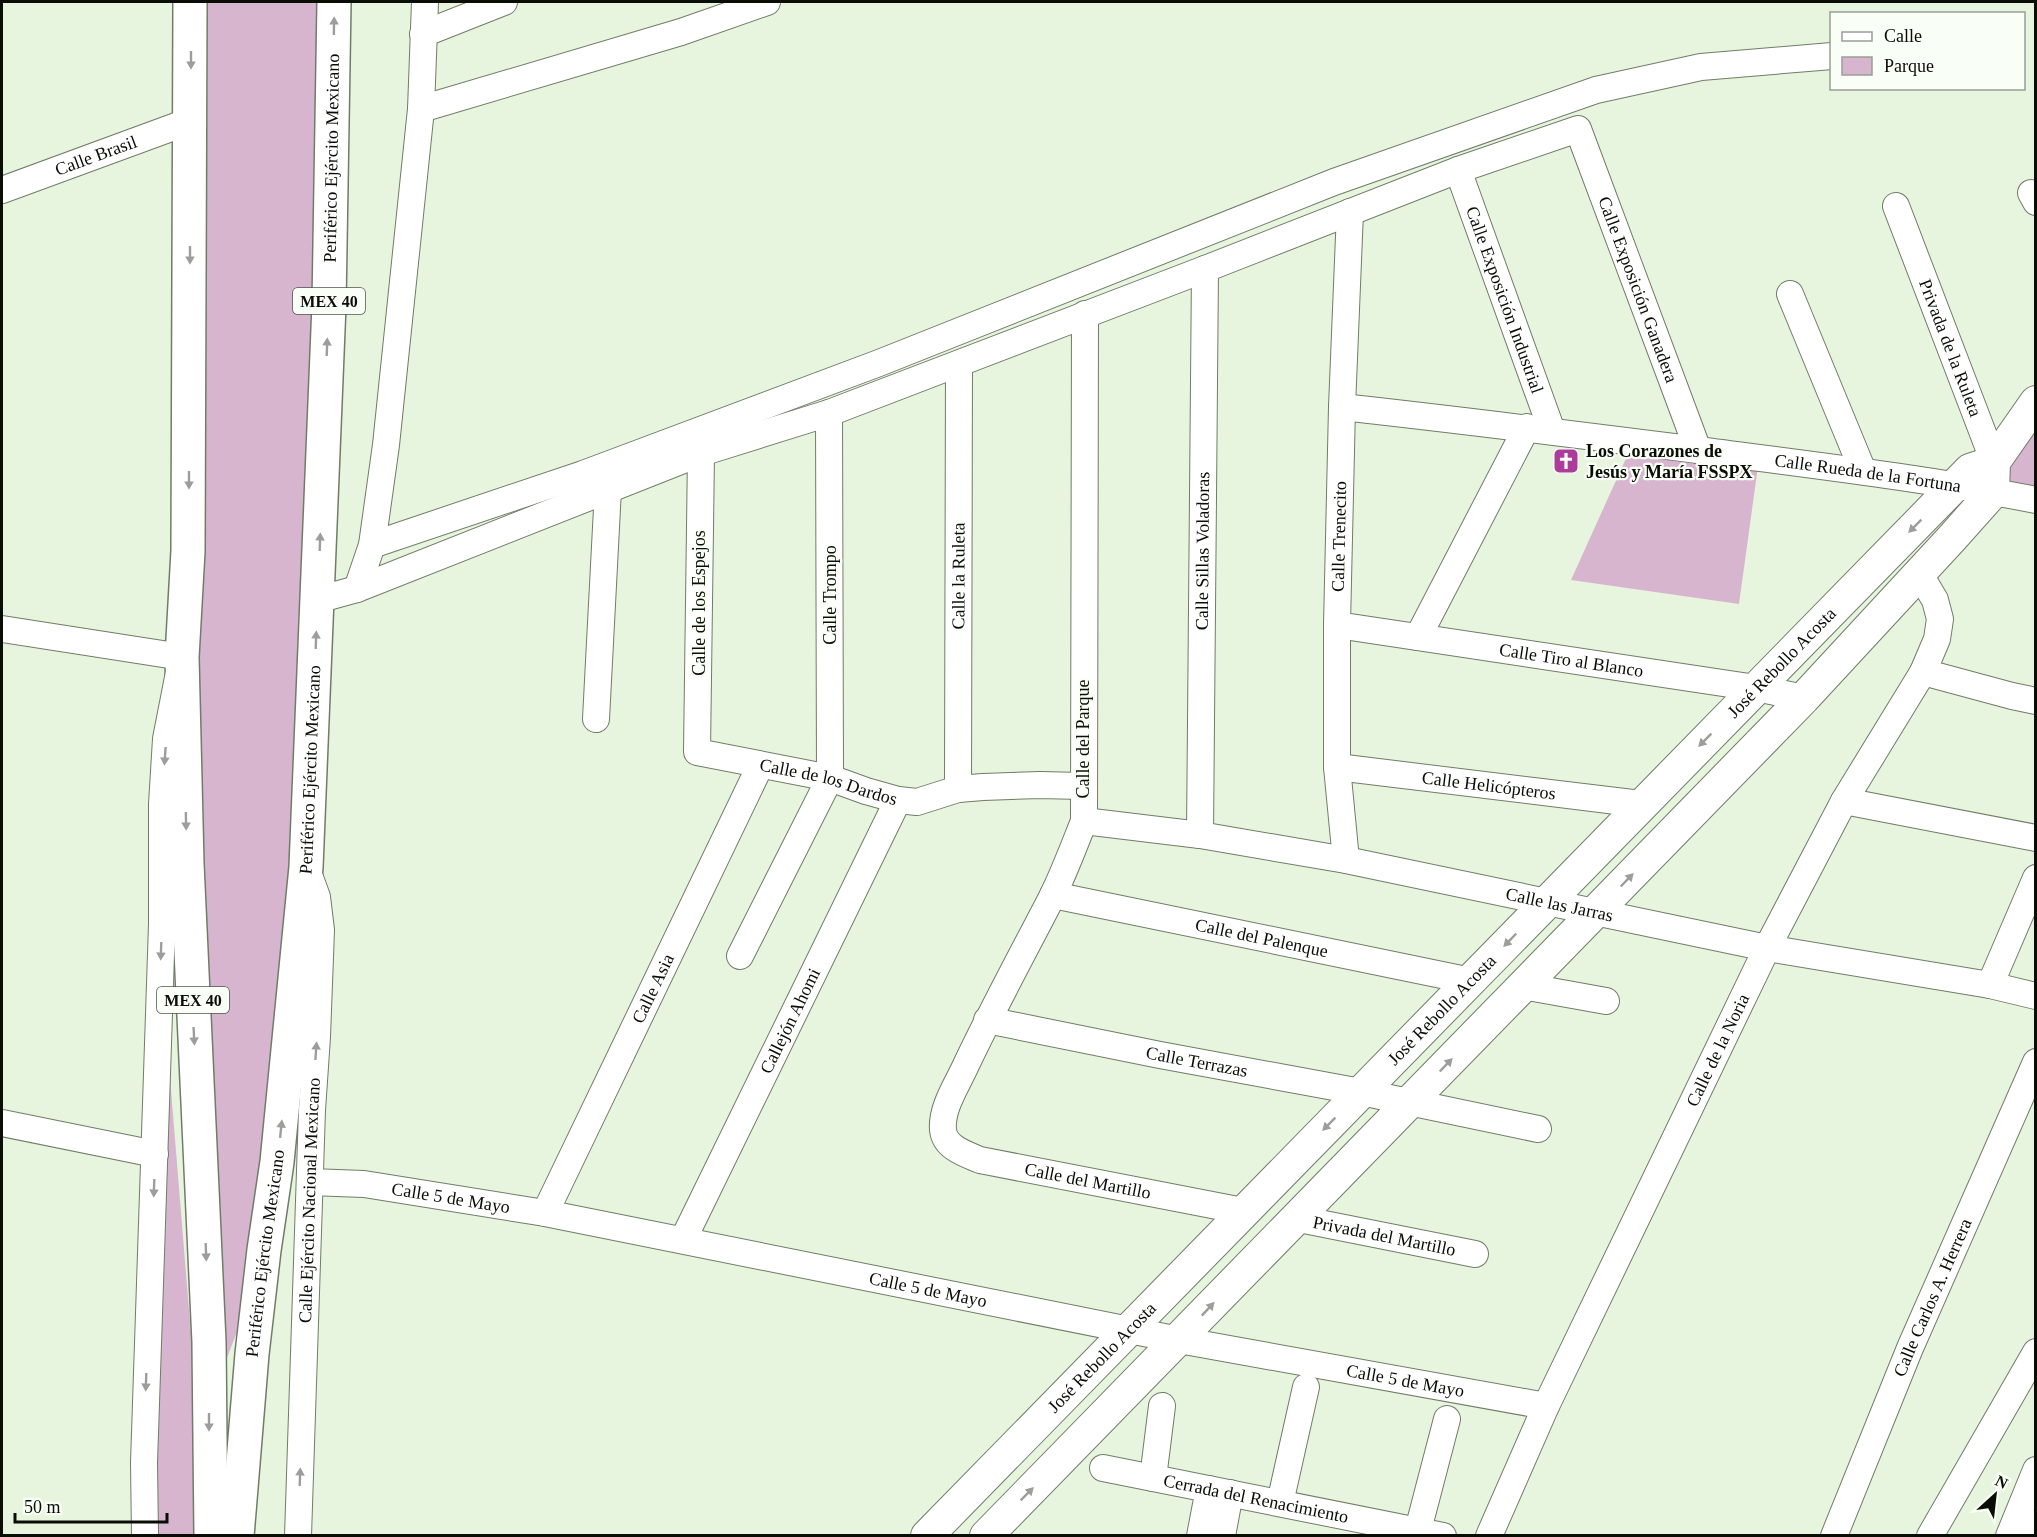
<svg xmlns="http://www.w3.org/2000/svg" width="2037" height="1537" font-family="Georgia,serif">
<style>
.green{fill:#d7b5cf}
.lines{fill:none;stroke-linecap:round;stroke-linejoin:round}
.minor-casing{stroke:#707c68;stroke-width:28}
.major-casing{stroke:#707c68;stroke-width:34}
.highway-casing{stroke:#707c68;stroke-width:36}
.minor{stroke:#fff;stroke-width:26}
.major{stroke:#fff;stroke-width:32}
.highway{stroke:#fff;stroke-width:33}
.oneway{fill:#9d9e9b}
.labels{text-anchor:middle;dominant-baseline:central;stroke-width:4.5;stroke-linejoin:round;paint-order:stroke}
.shield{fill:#f9fff6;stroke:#51564e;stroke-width:1.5}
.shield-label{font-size:16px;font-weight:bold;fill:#090d06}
.street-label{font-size:18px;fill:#090d06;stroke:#f9fff6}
.poi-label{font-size:18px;font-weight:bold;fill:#090d06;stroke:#f9fff6;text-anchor:start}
</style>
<rect width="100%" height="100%" fill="#e7f5de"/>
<!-- green -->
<g class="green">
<path d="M 202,2 L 323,2 L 306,766 L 248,1303 L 220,1376 L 195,982 Z"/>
<path d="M 2035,431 L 2035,493 L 2002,486 L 2005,461 L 2027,434 Z"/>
<path d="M 1633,443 L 1759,459 L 1739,604 L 1571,580 Z"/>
<path d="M 170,1078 L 207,1529 L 207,1535 L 152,1536 Z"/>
</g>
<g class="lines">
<!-- minor casing -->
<g class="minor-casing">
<g id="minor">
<path d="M 423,34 L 504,2"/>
<path d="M 421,109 L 681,32 L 767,2"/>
<path id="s1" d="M 1458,170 L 1552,431"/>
<path id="s2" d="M 2,190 L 190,121"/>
<path d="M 2031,193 L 2036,202"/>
<path id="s3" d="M 1896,206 L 1994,462"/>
<path d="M 1790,294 L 1863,471"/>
<path id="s4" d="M 1085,314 L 1084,821 C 1074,846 1064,873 1052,897 C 1023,953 993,1008 966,1065 C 957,1085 941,1108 943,1130 C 945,1148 966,1154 980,1160 L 1243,1211"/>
<path id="s5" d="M 1342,407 C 1461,420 1579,435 1698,450 C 1811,465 1924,478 2036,500"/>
<path id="s6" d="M 701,453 L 697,752 L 830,778 L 866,791 L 898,800 L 917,802 L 958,789 L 983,787 L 1040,785 L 1082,786"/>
<path d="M 372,545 L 583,474 L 879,363 L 1334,182 L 1596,90 L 1701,67 L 1832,56"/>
<path d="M 357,589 L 372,545 L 386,445 L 421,109 L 425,2"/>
<path id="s7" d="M 317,600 L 357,589 L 701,453 L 829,413 L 1205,269 L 1458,170 L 1578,129 L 1698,450"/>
<path id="s8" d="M 1337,625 L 1756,688 L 1804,698"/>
<path d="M 2,629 L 182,657 L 166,739 L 162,804 L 162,924 L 144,1463 L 145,1536"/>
<path d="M 1418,637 L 1527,427"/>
<path d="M 1923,672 L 2012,696 L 2036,701"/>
<path d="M 596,719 L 608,489"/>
<path id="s9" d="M 1337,767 L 1641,804"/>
<path id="s10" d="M 958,789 L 959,364"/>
<path d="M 1844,801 L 2036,838"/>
<path id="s11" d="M 1084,821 L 1200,835 L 1346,860 L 1767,948 L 1990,985 L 2036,996"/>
<path id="s12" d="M 1200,835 L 1205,269"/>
<path id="s13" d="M 1346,860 L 1337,767 L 1337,625 L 1342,407 L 1350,212"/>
<path id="s14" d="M 1053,895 L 1471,981"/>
<path d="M 740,956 L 830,778 L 829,413"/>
<path d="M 1990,985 L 2036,878"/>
<path d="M 1523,986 L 1606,1001"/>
<path id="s15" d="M 987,1020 L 1160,1055 L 1361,1092 L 1538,1129"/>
<path d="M 2,1123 L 155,1154"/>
<path id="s16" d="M 310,1182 L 364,1184 L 545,1213 L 1179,1340 L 1546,1406"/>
<path id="s17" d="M 545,1213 L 760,766"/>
<path id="s18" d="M 1294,1218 L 1475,1254"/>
<path id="s19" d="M 683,1240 L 898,800"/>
<path id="s20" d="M 1103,1468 L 1443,1536"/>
<path d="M 1153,1478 L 1162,1406"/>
<path d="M 1280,1503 L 1306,1387"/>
<path d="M 1418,1530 L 1447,1419"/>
<path id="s21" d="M 298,1536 L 312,1110 L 317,1037 L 321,930 L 317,897 L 309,875"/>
<path d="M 1200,1536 L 1209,1489"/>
<path d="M 1222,1536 L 1230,1493"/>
<path id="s22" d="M 1489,1536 L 1546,1406 L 1767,948 L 1844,801 L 1923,672 L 1937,639 L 1940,619 L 1935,600 L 1919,573"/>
<path id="s23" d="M 1834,1536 L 1910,1348 L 2036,1062"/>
<path d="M 1930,1536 L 2036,1352"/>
<path d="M 2009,1536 L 2036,1470"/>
</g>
</g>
<!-- major casing -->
<g class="major-casing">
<g id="major">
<path id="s24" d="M 927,1536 L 1970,470 L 1994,462"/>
<path d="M 986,1536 L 1804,698 L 1953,537 L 1993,492 L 1994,462 L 2036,402"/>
<path d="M 2020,1536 L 2036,1526"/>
</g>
</g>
<!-- highway casing -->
<g class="highway-casing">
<g id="highway">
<path d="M 190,2 L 188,551 L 182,657 L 187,864 L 209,1342 L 211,1536"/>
<path id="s25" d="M 237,1536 L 252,1354 L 264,1250 L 277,1162 L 306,867 L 329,305 L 334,2"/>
</g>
</g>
<!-- minor -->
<use href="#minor" class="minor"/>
<!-- major -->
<use href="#major" class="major"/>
<!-- highway -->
<use href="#highway" class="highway"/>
</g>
<!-- one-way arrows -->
<defs><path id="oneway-solid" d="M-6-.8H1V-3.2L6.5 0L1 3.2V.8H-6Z" transform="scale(1.5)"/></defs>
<g class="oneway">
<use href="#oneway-solid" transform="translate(334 26) rotate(-89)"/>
<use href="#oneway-solid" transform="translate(191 60) rotate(90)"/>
<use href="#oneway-solid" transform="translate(190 255) rotate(90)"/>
<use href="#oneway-solid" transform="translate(327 347) rotate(-88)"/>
<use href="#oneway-solid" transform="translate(189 480) rotate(90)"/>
<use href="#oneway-solid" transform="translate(1915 526) rotate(135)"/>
<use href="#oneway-solid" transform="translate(320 542) rotate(-88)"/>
<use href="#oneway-solid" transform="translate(316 640) rotate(-88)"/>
<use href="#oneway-solid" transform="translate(1705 740) rotate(135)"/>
<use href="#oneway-solid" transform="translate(165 756) rotate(94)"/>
<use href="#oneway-solid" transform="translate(186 821) rotate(89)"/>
<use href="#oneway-solid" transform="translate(1627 880) rotate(-46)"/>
<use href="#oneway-solid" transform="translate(1510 940) rotate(134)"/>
<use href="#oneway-solid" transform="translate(161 951) rotate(92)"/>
<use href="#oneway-solid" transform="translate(194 1036) rotate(87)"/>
<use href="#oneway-solid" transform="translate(316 1051) rotate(-86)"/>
<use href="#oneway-solid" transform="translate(1446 1065) rotate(-46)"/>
<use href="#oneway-solid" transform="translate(1329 1124) rotate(135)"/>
<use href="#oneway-solid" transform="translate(281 1129) rotate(-84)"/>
<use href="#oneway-solid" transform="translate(154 1188) rotate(92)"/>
<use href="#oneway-solid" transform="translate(206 1252) rotate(88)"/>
<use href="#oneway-solid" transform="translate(1208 1309) rotate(-47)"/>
<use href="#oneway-solid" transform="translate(146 1382) rotate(92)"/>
<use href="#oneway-solid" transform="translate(209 1422) rotate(90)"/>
<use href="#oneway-solid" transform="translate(300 1477) rotate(-88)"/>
<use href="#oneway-solid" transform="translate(1027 1494) rotate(-45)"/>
</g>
<!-- icons -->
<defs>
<g id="church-square" transform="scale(1.35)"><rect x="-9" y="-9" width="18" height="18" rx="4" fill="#ac3c99" stroke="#f9fff6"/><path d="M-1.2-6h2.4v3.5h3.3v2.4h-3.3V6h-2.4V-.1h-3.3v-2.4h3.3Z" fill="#fff"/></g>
</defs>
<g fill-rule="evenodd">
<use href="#church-square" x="1566" y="461"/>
</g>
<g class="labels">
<!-- shield labels -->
<g class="shield">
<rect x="293" y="288" width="72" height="26" rx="4.5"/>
<rect x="157" y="987" width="72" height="26" rx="4.5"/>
</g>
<g class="shield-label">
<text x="329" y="301">MEX 40</text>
<text x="193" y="1000">MEX 40</text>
</g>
<!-- street labels -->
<g class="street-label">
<text stroke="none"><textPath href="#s2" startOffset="100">Calle Brasil</textPath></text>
<text stroke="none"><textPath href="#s25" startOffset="1382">Periférico Ejército Mexicano</textPath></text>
<text stroke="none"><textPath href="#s7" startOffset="1518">Calle Exposición Ganadera</textPath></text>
<text stroke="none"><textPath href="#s1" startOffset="138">Calle Exposición Industrial</textPath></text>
<text stroke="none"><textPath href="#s3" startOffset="152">Privada de la Ruleta</textPath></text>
<text stroke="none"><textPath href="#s5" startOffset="530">Calle Rueda de la Fortuna</textPath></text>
<text stroke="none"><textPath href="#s13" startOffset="324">Calle Trenecito</textPath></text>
<text stroke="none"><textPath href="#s12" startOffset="284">Calle Sillas Voladoras</textPath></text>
<text stroke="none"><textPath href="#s10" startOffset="213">Calle la Ruleta</textPath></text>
<text transform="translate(830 595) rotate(-90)">Calle Trompo</text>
<text transform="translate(699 603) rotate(-90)">Calle de los Espejos</text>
<text stroke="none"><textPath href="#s8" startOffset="237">Calle Tiro al Blanco</textPath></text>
<text stroke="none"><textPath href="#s24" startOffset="1222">José Rebollo Acosta</textPath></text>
<text transform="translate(1083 739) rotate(-90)">Calle del Parque</text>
<text stroke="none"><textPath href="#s25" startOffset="770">Periférico Ejército Mexicano</textPath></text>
<text stroke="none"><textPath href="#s6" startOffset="434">Calle de los Dardos</textPath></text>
<text stroke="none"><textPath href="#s9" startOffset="153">Calle Helicópteros</textPath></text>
<text stroke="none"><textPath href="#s11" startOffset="483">Calle las Jarras</textPath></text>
<text stroke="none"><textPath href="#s14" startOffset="213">Calle del Palenque</textPath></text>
<text stroke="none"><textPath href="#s17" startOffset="249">Calle Asia</textPath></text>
<text stroke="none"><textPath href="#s24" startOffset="736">José Rebollo Acosta</textPath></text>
<text stroke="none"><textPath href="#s19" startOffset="244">Callejón Ahomi</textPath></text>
<text stroke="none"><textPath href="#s22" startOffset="537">Calle de la Noria</textPath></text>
<text stroke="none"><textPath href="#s15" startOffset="214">Calle Terrazas</textPath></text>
<text stroke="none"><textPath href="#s4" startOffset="1008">Calle del Martillo</textPath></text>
<text stroke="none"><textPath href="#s16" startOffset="142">Calle 5 de Mayo</textPath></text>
<text stroke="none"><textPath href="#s21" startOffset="336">Calle Ejército Nacional Mexicano</textPath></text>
<text stroke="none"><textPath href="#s18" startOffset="92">Privada del Martillo</textPath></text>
<text stroke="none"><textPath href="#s25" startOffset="284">Periférico Ejército Mexicano</textPath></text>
<text stroke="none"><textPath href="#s16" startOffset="628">Calle 5 de Mayo</textPath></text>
<text stroke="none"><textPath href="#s23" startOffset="258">Calle Carlos A. Herrera</textPath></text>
<text stroke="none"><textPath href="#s24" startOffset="250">José Rebollo Acosta</textPath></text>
<text stroke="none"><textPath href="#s16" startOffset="1114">Calle 5 de Mayo</textPath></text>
<text stroke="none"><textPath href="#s20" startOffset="156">Cerrada del Renacimiento</textPath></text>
</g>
<!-- poi labels -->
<g class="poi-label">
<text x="1586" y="451">Los Corazones de<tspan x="1586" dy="21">Jesús y María FSSPX</tspan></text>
</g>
</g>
<!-- border -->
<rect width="2037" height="1537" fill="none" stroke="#090d06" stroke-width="6"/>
<!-- legend -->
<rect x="1830" y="12" width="195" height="78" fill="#f9fff6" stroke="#999e96" stroke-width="1.5"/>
<rect x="1842" y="32" width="30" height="9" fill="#ffffff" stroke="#999e96" stroke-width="1.5"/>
<text x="1884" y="42" font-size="18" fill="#090d06">Calle</text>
<rect x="1842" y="57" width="30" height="18" fill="#d7b5cf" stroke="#999e96" stroke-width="1.5"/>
<text x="1884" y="72" font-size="18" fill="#090d06">Parque</text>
<!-- north arrow -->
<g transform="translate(1995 1495) rotate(27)" stroke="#f9fff6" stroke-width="4.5" paint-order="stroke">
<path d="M0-4.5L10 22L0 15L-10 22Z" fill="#090d06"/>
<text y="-9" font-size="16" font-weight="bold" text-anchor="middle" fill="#090d06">N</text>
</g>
<!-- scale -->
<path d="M15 1513v9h152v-9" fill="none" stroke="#090d06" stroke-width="3"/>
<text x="24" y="1513" font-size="18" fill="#090d06" stroke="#f9fff6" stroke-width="4.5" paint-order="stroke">50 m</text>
</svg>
